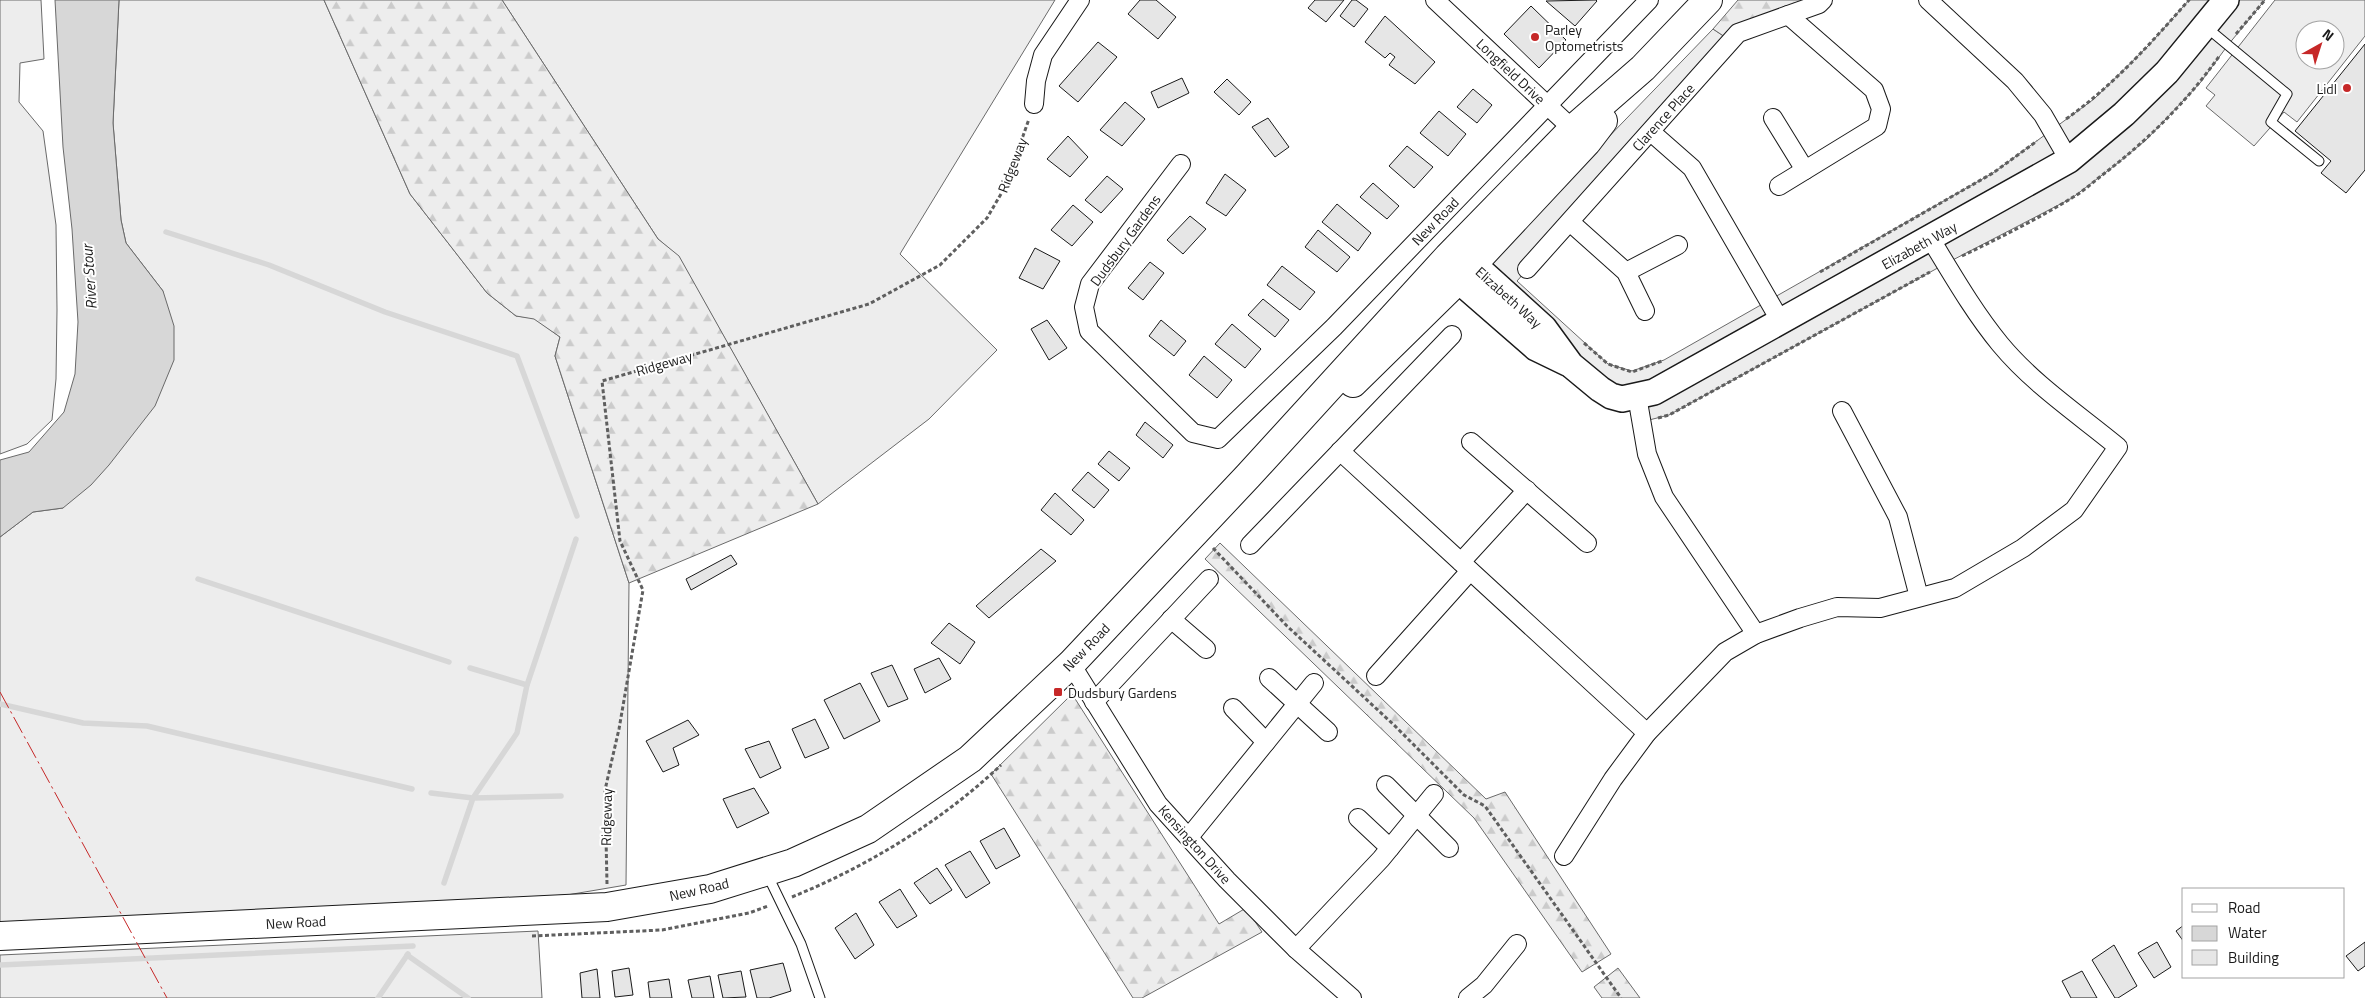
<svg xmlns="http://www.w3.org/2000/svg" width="2365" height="998" font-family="'Titillium Web',sans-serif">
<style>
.built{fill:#ededed;stroke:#6a6a6a;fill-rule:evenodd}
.forest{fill:url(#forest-firs);stroke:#6a6a6a}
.water{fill:#d7d7d7;stroke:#6a6a6a}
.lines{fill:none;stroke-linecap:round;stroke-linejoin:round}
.stream{stroke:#d7d7d7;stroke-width:5.5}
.building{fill:#e6e6e6;stroke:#1a1a1a}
.lane-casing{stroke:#1a1a1a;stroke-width:11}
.street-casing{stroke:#1a1a1a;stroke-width:20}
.secondary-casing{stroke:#1a1a1a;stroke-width:28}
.primary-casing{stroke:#1a1a1a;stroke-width:30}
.path{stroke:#5f5f5f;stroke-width:3;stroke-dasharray:4 2.5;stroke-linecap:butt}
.lane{stroke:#fff;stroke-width:9}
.street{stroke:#fff;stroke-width:18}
.secondary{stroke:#fff;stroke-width:25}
.primary{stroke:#fff;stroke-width:28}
.power{stroke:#c62828;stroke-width:1;stroke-dasharray:18 4 2.5 4;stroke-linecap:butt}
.poi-dot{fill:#c62828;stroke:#fff;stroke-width:2}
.labels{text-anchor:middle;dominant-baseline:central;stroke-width:4;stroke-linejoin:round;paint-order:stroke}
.poi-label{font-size:14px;fill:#1a1a1a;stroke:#fff;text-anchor:start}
.street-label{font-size:14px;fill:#1a1a1a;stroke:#fff}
.water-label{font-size:15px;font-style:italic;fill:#1a1a1a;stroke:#fff}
</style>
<defs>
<pattern id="forest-firs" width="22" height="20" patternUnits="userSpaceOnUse" patternTransform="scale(1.25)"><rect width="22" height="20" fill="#ededed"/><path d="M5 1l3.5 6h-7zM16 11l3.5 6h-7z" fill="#cbcbcb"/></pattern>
</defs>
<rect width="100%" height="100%" fill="#fff"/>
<!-- built -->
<g class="built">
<path d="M 0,0 L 41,0 L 44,59 L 20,63 L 19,102 L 43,131 L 56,225 L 57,310 L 56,379 L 52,420 L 27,444 L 0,454 Z"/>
<path d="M 119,0 L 324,0 L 410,194 L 487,293 L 516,316 L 534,318 L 560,337 L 555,356 L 629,583 L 626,885 L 567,895 L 174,916 L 0,924 L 0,537 L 33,512 L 63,508 L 163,291 L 126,243 L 121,220 L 113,123 Z"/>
<path d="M 502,0 L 1055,0 L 900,254 L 997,350 L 929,419 L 818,504 L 679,257 L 658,239 Z"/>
<path d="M 2189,0 L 2265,0 L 2228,45 L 2200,83 L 2146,140 L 2114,166 L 2072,198 L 1945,264 L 1669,415 L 1641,422 L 1622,399 L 1480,270 L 1713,29 L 1731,41 L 1517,281 L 1608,364 L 1632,371 L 1664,360 L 1993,173 L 2094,99 L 2149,45 Z"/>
<path d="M 2275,0 L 2365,0 L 2365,36 L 2297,122 L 2284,112 L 2254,146 L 2206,106 L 2215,95 L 2206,88 ZM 2305,30 L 2335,30 L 2335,60 L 2305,60 Z"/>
<path d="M 538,931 L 542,998 L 0,998 L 0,955 Z"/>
</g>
<!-- forest -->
<g class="forest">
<path d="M 324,0 L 502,0 L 658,239 L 679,256 L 818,504 L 629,583 L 555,356 L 560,337 L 534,319 L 516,316 L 487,293 L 410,194 Z"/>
<path d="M 1738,0 L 1823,0 L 1731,41 L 1713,29 Z"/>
<path d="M 1220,543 L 1486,799 L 1505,792 L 1611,954 L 1582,972 L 1474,818 L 1205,559 Z"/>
<path d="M 1072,694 L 1219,924 L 1246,908 L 1262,932 L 1142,998 L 1133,998 L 991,774 Z"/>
<path d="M 1618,968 L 1640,998 L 1602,998 L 1594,987 Z"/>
</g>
<!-- water -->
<path class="water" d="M 55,0 L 119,0 L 113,123 L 121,220 L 126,243 L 163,291 L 174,326 L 174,360 L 155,406 L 109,465 L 91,485 L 63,508 L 33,512 L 0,537 L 0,460 L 29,452 L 64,412 L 75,374 L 78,322 L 72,229 L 63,147 Z"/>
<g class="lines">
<!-- stream -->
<g class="stream">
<path d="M 166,232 L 269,265 L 385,312 L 517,356 L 577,516"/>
<path d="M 198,579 L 449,662"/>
<path d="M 470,668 L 527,685"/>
<path d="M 0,704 L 83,723 L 147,726 L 412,789"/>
<path d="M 431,793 L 473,798 L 561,796"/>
<path d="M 444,883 L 473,798 L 517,733 L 527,685 L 576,539"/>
<path d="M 407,955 L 468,998"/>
<path d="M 0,965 L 413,946"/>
<path d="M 378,998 L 408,954"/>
</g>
</g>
<!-- building -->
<g class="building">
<path d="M 1140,0 L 1156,0 L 1176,17 L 1158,39 L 1128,14 Z"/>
<path d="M 1315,0 L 1344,0 L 1326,22 L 1308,8 Z"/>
<path d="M 1352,0 L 1356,0 L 1368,9 L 1354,27 L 1340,16 Z"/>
<path d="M 1596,0 L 1597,1 L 1575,26 L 1546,1 Z"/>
<path d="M 1531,6 L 1566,40 L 1539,68 L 1504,34 Z"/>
<path d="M 1385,16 L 1435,62 L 1415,84 L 1389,65 L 1395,57 L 1390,53 L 1385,58 L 1365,42 Z"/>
<path d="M 1098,42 L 1117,57 L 1078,102 L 1059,86 Z"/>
<path d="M 2365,44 L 2365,170 L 2346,193 L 2321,173 L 2331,161 L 2295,131 Z"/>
<path d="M 1182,78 L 1189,93 L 1158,108 L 1151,92 Z"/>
<path d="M 1227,79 L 1251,102 L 1239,115 L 1214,92 Z"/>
<path d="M 1473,89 L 1492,105 L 1477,123 L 1457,107 Z"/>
<path d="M 1125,102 L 1145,119 L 1122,146 L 1100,130 Z"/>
<path d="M 1439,111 L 1466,134 L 1448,156 L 1420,133 Z"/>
<path d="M 1268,118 L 1289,147 L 1275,157 L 1252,127 Z"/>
<path d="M 1068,136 L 1088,157 L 1070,177 L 1047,159 Z"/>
<path d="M 1407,146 L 1433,167 L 1414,188 L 1389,166 Z"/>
<path d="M 1225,174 L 1246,190 L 1226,216 L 1206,203 Z"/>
<path d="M 1107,176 L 1123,189 L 1101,213 L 1085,200 Z"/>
<path d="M 1373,183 L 1399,206 L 1387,219 L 1360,197 Z"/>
<path d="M 1337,204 L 1371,233 L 1358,251 L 1322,222 Z"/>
<path d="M 1073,205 L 1093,222 L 1072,246 L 1051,230 Z"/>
<path d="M 1190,216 L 1206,229 L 1183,254 L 1167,240 Z"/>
<path d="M 1318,230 L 1350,257 L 1337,272 L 1305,247 Z"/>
<path d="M 1035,248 L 1060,261 L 1043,289 L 1019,278 Z"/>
<path d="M 1150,262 L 1164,273 L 1143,300 L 1128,288 Z"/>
<path d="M 1282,266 L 1315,292 L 1300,310 L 1267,285 Z"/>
<path d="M 1263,299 L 1289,320 L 1275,337 L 1248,315 Z"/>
<path d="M 1047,320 L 1067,348 L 1049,360 L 1031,329 Z"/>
<path d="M 1161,320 L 1186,341 L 1174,356 L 1149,336 Z"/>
<path d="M 1232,324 L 1261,349 L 1245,368 L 1215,344 Z"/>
<path d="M 1204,356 L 1232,380 L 1217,398 L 1189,375 Z"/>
<path d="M 1145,422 L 1173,445 L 1163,458 L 1136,435 Z"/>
<path d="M 1109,451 L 1130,468 L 1119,481 L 1098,464 Z"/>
<path d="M 1088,472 L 1109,490 L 1094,508 L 1072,490 Z"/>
<path d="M 1055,493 L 1084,520 L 1071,535 L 1041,510 Z"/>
<path d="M 1041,549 L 1056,561 L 989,618 L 976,606 Z"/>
<path d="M 731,555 L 737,564 L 691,590 L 686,579 Z"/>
<path d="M 949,623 L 975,642 L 960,664 L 931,643 Z"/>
<path d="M 939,658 L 951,679 L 925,693 L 914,669 Z"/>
<path d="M 892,665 L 908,699 L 888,707 L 871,673 Z"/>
<path d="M 860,683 L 880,721 L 844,739 L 824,700 Z"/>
<path d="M 815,719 L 829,748 L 805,758 L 792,729 Z"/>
<path d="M 688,720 L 699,735 L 673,748 L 679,765 L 663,772 L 646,741 Z"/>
<path d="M 769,741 L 781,768 L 760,778 L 745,749 Z"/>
<path d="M 754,788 L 769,813 L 737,828 L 723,799 Z"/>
<path d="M 1004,828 L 1020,856 L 996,869 L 980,841 Z"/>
<path d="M 970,851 L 990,883 L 966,898 L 945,865 Z"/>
<path d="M 937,868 L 952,890 L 930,904 L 914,883 Z"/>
<path d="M 900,889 L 917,916 L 897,928 L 879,902 Z"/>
<path d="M 856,913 L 874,945 L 855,959 L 835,928 Z"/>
<path d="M 2184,925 L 2184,942 L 2176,931 Z"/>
<path d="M 2157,942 L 2171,967 L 2154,978 L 2138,953 Z"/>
<path d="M 2365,942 L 2365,966 L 2358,971 L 2346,956 Z"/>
<path d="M 2114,945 L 2137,986 L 2118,998 L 2115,998 L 2092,960 Z"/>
<path d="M 783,963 L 791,991 L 769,998 L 757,998 L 750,970 Z"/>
<path d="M 629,968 L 633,995 L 615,997 L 612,971 Z"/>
<path d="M 597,969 L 600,998 L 582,998 L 580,973 Z"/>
<path d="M 741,971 L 746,997 L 723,998 L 718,975 Z"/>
<path d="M 2082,971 L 2097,998 L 2071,998 L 2062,981 Z"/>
<path d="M 710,976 L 714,998 L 692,998 L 688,980 Z"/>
<path d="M 669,979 L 672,998 L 650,998 L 648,982 Z"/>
</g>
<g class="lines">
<!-- lane casing -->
<g class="lane-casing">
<g id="lane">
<path d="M 2206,27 L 2287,94 L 2271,122 L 2319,161"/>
<path d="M 767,874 L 801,944 L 820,998"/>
</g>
</g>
<!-- street casing -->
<g class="street-casing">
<g id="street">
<path d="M 1435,0 L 1579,135"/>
<path d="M 1928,0 L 2015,81 L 2043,115 L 2069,160"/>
<path d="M 1034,104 L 1036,81 L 1043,55 L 1080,0"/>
<path d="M 1773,118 L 1805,170"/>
<path d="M 1651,132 L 1692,168 L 1781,322"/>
<path d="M 1181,164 L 1090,284 L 1084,307 L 1089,331 L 1193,433 L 1218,439 L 1334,327 L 1649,0"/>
<path d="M 1779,186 L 1877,126 L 1881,109 L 1874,90 L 1788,15"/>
<path d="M 1570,222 L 1626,272 L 1645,311"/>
<path d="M 1527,269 L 1738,33 L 1819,4 L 1823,0"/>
<path d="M 1626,272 L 1678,245"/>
<path d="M 1637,396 L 1647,454 L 1664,497 L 1756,634"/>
<path d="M 1842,411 L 1898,517 L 1919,597"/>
<path d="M 1471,442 L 1587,543"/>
<path d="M 1340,451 L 1647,733"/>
<path d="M 1250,545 L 1452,335"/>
<path d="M 1461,562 L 1527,490"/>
<path d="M 1171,619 L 1206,649"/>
<path d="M 1071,664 L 1158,804 L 1227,880 L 1296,949 L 1352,998"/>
<path d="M 1376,676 L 1470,571"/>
<path d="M 1269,678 L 1328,732"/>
<path d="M 1094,702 L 1209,579"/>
<path d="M 1233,708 L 1266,742"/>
<path d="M 1386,785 L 1449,848"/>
<path d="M 1358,818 L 1390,848"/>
<path d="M 1189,837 L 1314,683"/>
<path d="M 1564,856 L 1613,779 L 1647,733 L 1725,652 L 1756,634 L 1800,618 L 1837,607 L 1880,608 L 1955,588 L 2023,548 L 2074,510 L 2118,447 C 2078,414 2033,384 2000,344 C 1973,311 1952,274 1930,238"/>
<path d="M 1296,949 L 1381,859 L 1434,794"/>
<path d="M 1468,998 L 1484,985 L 1517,944"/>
</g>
</g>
<!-- secondary casing -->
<g class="secondary-casing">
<g id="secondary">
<path d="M 1453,258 L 1472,264 L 1480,270 L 1544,328 L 1571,365 L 1600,389 L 1611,396 L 1622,399 L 1654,392 L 2069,160 L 2124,114 L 2167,72 L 2226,0"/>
<path d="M 1450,261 L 1458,280 L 1536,348 L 1567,363"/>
</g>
</g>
<!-- primary casing -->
<g class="primary-casing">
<g id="primary">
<path d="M 1353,383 L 1458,280 L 1587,142 L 1603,121"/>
<path d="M 0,936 L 607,907 L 710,889 L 793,863 L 868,829 L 970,759 L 1071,664 L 1248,476 L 1448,257 L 1573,129 L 1643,68 L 1708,0"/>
</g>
</g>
<!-- path -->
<g class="path">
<path d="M 2236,34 L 2265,0"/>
<path d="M 2066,119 C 2113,86 2151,43 2189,0"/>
<path d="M 1962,256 C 1999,238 2036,220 2070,199 C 2081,193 2091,184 2101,176 C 2147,141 2187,102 2220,55"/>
<path d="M 1820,272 L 1993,173 L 2037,141"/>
<path d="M 1584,343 L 1608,364 L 1632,372 L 1662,361"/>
<path d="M 1658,418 L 1669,415 L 1930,272"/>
<path d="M 1213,548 L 1287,626 L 1394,725 L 1464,795 L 1485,806 L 1621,998"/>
<path d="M 607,884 L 605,790 L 619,729 L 643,590 L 620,541 L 602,381 L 869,304 L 940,265 L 987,218 L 1005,187 L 1029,119"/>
<path d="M 792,897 C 868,866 942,821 1001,765"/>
<path d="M 532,936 L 662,930 L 749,913 L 768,906"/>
</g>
<!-- lane -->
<use href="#lane" class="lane"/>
<!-- street -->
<use href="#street" class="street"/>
<!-- secondary -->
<use href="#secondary" class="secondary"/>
<!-- primary -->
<use href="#primary" class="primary"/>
<!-- power -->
<path class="power" d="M 0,692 L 167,998"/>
</g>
<!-- markers -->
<g class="poi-dot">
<circle cx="1535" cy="37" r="5"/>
<circle cx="2347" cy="88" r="5"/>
<rect x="1053" y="687" width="10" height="10" rx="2.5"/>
</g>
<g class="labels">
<!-- poi labels -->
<g class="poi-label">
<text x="1545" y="29">Parley<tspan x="1545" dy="16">Optometrists</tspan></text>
<text x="2337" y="88" text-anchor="end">Lidl</text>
<text x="1068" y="692">Dudsbury Gardens</text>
</g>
<!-- street labels -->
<g class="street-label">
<text transform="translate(1511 71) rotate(43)">Longfield Drive</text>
<text transform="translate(1663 117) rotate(-48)">Clarence Place</text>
<text transform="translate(1012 165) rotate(-69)">Ridgeway</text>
<text transform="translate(1435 221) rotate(-46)">New Road</text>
<text transform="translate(1125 240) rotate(-54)">Dudsbury Gardens</text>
<text transform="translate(1919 245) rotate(-29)">Elizabeth Way</text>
<text transform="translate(1509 297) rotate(42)">Elizabeth Way</text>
<text transform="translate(664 363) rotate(-16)">Ridgeway</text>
<text transform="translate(1086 647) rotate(-46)">New Road</text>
<text transform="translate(606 817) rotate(-89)">Ridgeway</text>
<text transform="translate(1195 844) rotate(48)">Kensington Drive</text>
<text transform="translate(699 889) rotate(-13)">New Road</text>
<text transform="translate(296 922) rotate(-3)">New Road</text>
</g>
<!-- water labels -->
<g class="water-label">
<text transform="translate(89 277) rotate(-94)">River Stour</text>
</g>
</g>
<!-- legend -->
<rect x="2182" y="888" width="162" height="90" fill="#ffffff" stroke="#a3a3a3"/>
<rect x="2192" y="904" width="25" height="8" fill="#ffffff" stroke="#a3a3a3"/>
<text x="2228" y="913" font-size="15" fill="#1a1a1a">Road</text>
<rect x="2192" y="926" width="25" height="15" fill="#d7d7d7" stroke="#a3a3a3"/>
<text x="2228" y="938" font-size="15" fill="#1a1a1a">Water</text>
<rect x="2192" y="950" width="25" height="15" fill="#e6e6e6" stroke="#a3a3a3"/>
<text x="2228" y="963" font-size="15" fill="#1a1a1a">Building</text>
<!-- north arrow -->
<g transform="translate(2320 45) rotate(39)"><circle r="24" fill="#ffffff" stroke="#a3a3a3"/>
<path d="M0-4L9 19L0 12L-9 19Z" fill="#c62828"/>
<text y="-8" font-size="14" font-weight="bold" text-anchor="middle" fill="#1a1a1a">N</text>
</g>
</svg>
